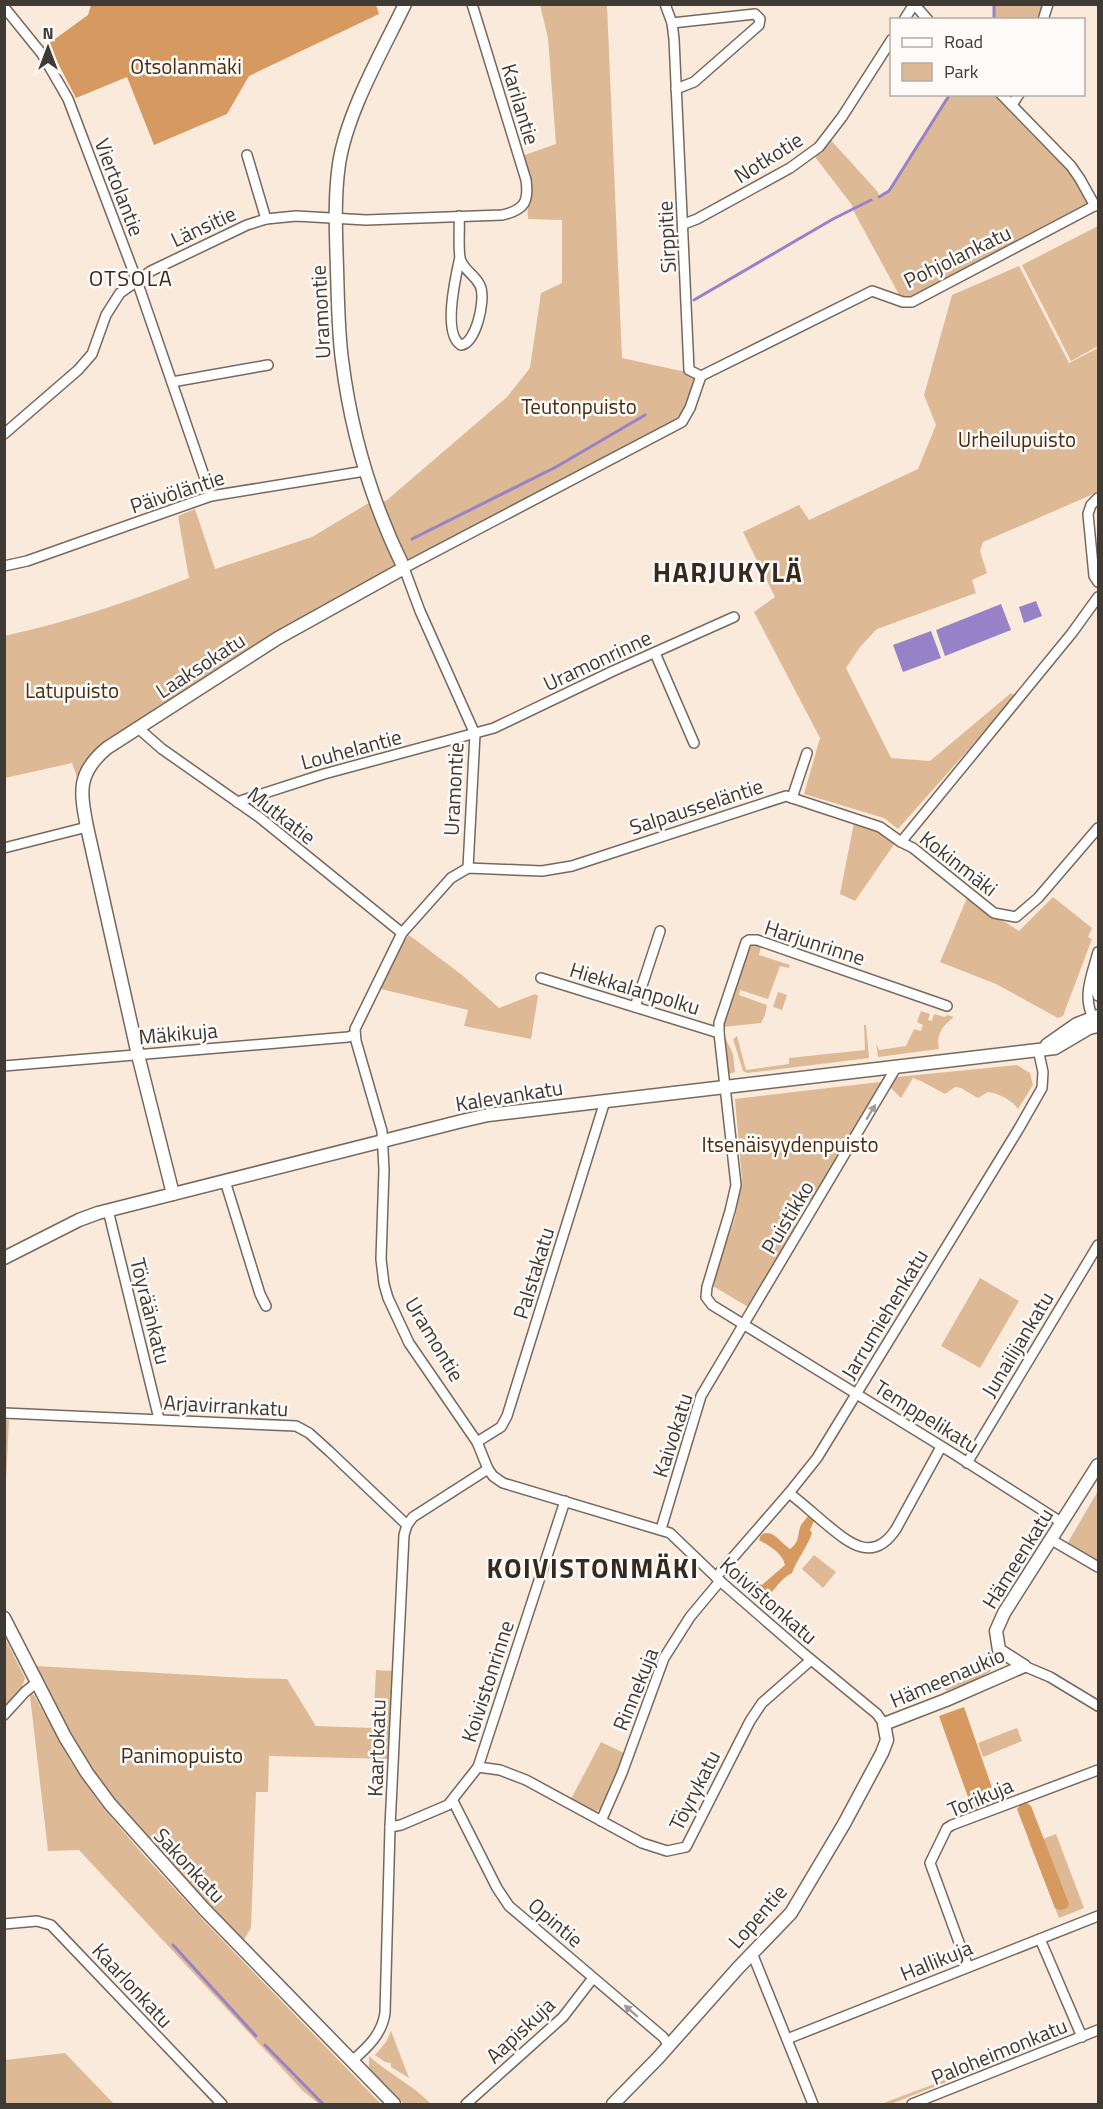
<svg xmlns="http://www.w3.org/2000/svg" width="1103" height="2109" font-family="'Titillium Web',sans-serif">
<style>
.green{fill:#deb996}
.forest{fill:#d69a60}
.water{fill:#9782c7}
.lines{fill:none;stroke-linecap:round;stroke-linejoin:round}
.stream{stroke:#9782c7;stroke-width:3}
.minor-casing{stroke:#76695c;stroke-width:12}
.tertiary-casing{stroke:#76695c;stroke-width:15}
.minor{stroke:#fff;stroke-width:9}
.tertiary{stroke:#fff;stroke-width:12}
.oneway{fill:#a09c9a}
.labels{text-anchor:middle;dominant-baseline:central;stroke-width:5;stroke-linejoin:round;paint-order:stroke}
.park-label{font-size:21px;fill:#462d13;stroke:#fdfaf7}
.street-label{font-size:21px;fill:#403a35;stroke:#fdfaf7}
.neighbourhood-label{font-size:22px;letter-spacing:1.5px;fill:#352a1f;stroke:#fdfaf7}
.district-label{font-size:27px;font-weight:bold;letter-spacing:1.5px;fill:#352a1f;stroke:#fdfaf7}
</style>
<rect width="100%" height="100%" fill="#faeadc"/>
<!-- green -->
<g class="green">
<path d="M 540,5 L 607,5 L 622,358 L 681,371 L 689,370 L 701,376 L 682,422 L 321,612 L 107,748 L 82,792 L 72,763 L 5,778 L 4,636 C 68,622 128,602 189,578 L 178,516 L 195,509 L 215,569 L 312,537 L 367,504 L 378,504 L 387,500 L 507,397 L 530,368 L 541,293 L 562,283 L 562,220 L 528,219 L 527,200 L 519,157 L 556,144 L 548,38 Z"/>
<path d="M 994,5 L 1048,5 L 1043,20 L 994,19 Z"/>
<path d="M 950,95 L 1019,95 L 1012,105 L 1071,166 L 1095,206 L 903,302 L 853,210 L 852,205 L 812,153 L 828,137 L 878,192 L 879,197 L 889,191 Z"/>
<path d="M 1098,226 L 1098,346 L 1071,361 L 1022,265 Z"/>
<path d="M 1019,266 L 1069,363 L 1098,348 L 1098,492 L 983,542 L 980,551 L 987,573 L 972,580 L 976,593 L 877,629 L 860,647 L 846,668 L 891,758 L 930,761 L 1011,693 L 1016,696 L 898,829 L 884,818 L 804,794 L 820,738 L 754,612 L 775,597 L 743,532 L 799,505 L 809,520 L 918,469 L 936,425 L 924,395 L 952,295 Z"/>
<path d="M 854,823 L 879,831 L 895,843 L 855,901 L 840,894 Z"/>
<path d="M 1053,897 L 1092,928 L 1088,937 L 1092,939 L 1063,1016 L 1058,1018 L 996,984 L 940,962 L 967,898 L 1019,931 Z"/>
<path d="M 409,935 L 462,975 L 499,1008 L 535,994 L 538,996 L 531,1039 L 464,1026 L 468,1010 L 381,989 L 399,947 Z"/>
<path d="M 753,945 L 761,946 L 759,955 L 790,965 L 789,968 L 780,966 L 768,999 L 740,990 L 739,995 L 767,1005 L 765,1015 L 761,1023 L 723,1027 L 749,948 Z"/>
<path d="M 778,992 L 787,995 L 782,1010 L 773,1007 Z"/>
<path d="M 921,1011 L 930,1014 L 928,1020 L 932,1021 L 934,1014 L 945,1017 L 947,1015 L 954,1017 C 942,1026 936,1035 939,1049 L 878,1057 L 876,1043 L 879,1050 L 906,1046 L 914,1029 L 921,1031 L 923,1025 L 917,1022 Z"/>
<path d="M 864,1025 L 866,1025 L 869,1058 L 747,1073 L 743,1071 L 733,1039 L 737,1036 L 746,1070 L 789,1064 L 789,1058 L 865,1050 Z"/>
<path d="M 726,1039 L 733,1054 L 735,1072 L 730,1074 L 727,1068 L 724,1041 Z"/>
<path d="M 1017,1065 L 1030,1073 L 1033,1085 L 1018,1109 C 1012,1100 998,1093 988,1092 L 978,1098 L 961,1088 L 955,1087 L 945,1094 L 921,1081 L 913,1078 L 901,1098 L 890,1087 L 897,1077 Z"/>
<path d="M 888,1081 L 814,1202 L 805,1198 L 790,1223 L 798,1228 L 750,1308 L 711,1285 L 735,1218 L 742,1180 L 735,1099 Z"/>
<path d="M 980,1278 L 1019,1301 L 980,1368 L 941,1346 Z"/>
<path d="M 5,1419 L 9,1420 L 5,1503 L 4,1419 Z"/>
<path d="M 1098,1491 L 1098,1563 L 1067,1544 Z"/>
<path d="M 814,1555 L 836,1572 L 823,1588 L 802,1569 Z"/>
<path d="M 4,1636 L 25,1678 L 21,1690 L 4,1709 Z"/>
<path d="M 981,1662 L 991,1671 L 979,1679 L 946,1691 L 940,1677 Z"/>
<path d="M 36,1666 L 247,1678 L 287,1679 L 316,1726 L 373,1728 L 376,1670 L 394,1671 L 390,1759 L 269,1756 L 268,1792 L 256,1792 L 251,1928 L 243,1941 C 199,1894 151,1849 112,1798 C 81,1757 58,1712 36,1666 Z"/>
<path d="M 32,1694 L 34,1695 L 71,1762 L 100,1804 L 140,1851 L 203,1920 L 381,2104 L 319,2104 L 303,2091 L 79,1850 L 48,1851 L 30,1696 Z"/>
<path d="M 1017,1728 L 1022,1741 L 983,1757 L 978,1743 Z"/>
<path d="M 601,1742 L 624,1753 L 601,1808 L 596,1812 L 571,1799 Z"/>
<path d="M 1056,1834 L 1084,1908 L 1059,1918 L 1030,1844 Z"/>
<path d="M 391,2031 L 409,2078 L 391,2067 L 391,2063 L 385,2062 L 375,2055 L 386,2042 Z"/>
<path d="M 1025,2047 L 1024,2052 L 970,2073 L 968,2071 Z"/>
<path d="M 65,2053 L 114,2104 L 5,2104 L 5,2060 Z"/>
<path d="M 369,2056 C 389,2074 413,2085 431,2104 L 404,2104 L 369,2068 Z"/>
<path d="M 961,2074 L 961,2076 L 891,2104 L 881,2104 Z"/>
</g>
<!-- forest -->
<g class="forest">
<path d="M 376,5 L 379,14 L 249,76 L 227,114 L 154,145 L 127,77 L 76,98 L 48,44 L 88,15 L 91,5 Z"/>
<path d="M 808,1516 L 814,1521 L 810,1530 L 812,1533 C 807,1548 797,1559 792,1573 C 779,1579 774,1594 760,1601 L 749,1596 L 748,1589 L 755,1583 L 762,1585 L 785,1565 C 782,1552 769,1546 759,1540 L 761,1535 C 773,1528 779,1542 790,1549 C 800,1542 797,1535 801,1525 C 803,1522 806,1519 808,1516 Z"/>
<path d="M 964,1707 L 997,1802 L 973,1811 L 939,1716 Z"/>
<path d="M 1027,1803 L 1031,1806 L 1069,1904 L 1067,1908 L 1060,1910 L 1055,1908 L 1017,1809 L 1021,1804 Z"/>
</g>
<!-- water -->
<g class="water">
<path d="M 1036,601 L 1042,616 L 1024,623 L 1019,607 Z"/>
<path d="M 1001,604 L 1011,630 L 945,656 L 936,630 Z"/>
<path d="M 931,631 L 941,658 L 903,672 L 893,645 Z"/>
</g>
<g class="lines">
<!-- stream -->
<g class="stream">
<path d="M 994,4 L 994,20"/>
<path d="M 879,197 L 889,191 L 950,94"/>
<path d="M 694,300 L 833,219 L 871,200"/>
<path d="M 412,539 L 556,467 L 645,415"/>
<path d="M 173,1945 L 256,2036"/>
<path d="M 265,2045 L 323,2104"/>
</g>
<!-- minor casing -->
<g class="minor-casing">
<g id="minor">
<path d="M 665,4 L 672,23 L 674,39 L 689,370 L 701,376"/>
<path d="M 914,4 L 928,20"/>
<path d="M 4,7 L 42,54 L 68,99 L 137,281 L 211,496"/>
<path d="M 904,20 L 914,4"/>
<path d="M 1043,20 L 1048,4"/>
<path d="M 672,23 L 755,14 L 760,19 L 759,25 L 694,82 L 676,89"/>
<path d="M 1001,94 L 1071,166 L 1080,179 L 1095,206"/>
<path d="M 1012,105 L 1019,94"/>
<path d="M 247,155 L 266,219"/>
<path d="M 459,216 C 460,230 458,245 460,258 C 463,271 477,275 481,288 C 485,302 476,343 461,345 C 442,334 456,275 460,257"/>
<path d="M 684,224 L 697,219 L 790,168 L 819,147 L 842,117 L 892,39"/>
<path d="M 701,376 L 872,291 L 903,302 L 912,302 L 1098,204"/>
<path d="M 172,382 L 268,365"/>
<path d="M 4,434 L 78,370 L 92,354 L 106,315 L 120,293 L 151,271 L 247,225 L 266,219 L 296,216 L 366,220 L 502,215 C 525,210 529,201 526,180 L 472,4"/>
<path d="M 1098,498 L 1091,505 L 1088,514 L 1094,576 L 1098,582"/>
<path d="M 4,566 L 27,561 L 211,496 L 365,471"/>
<path d="M 655,653 L 694,743"/>
<path d="M 138,728 L 162,749 L 259,817 L 402,933"/>
<path d="M 792,798 L 807,753"/>
<path d="M 237,802 L 324,774 L 494,728 L 613,671 L 734,617"/>
<path d="M 901,842 L 1072,633 L 1098,597"/>
<path d="M 4,848 L 87,827"/>
<path d="M 468,868 L 475,734 L 420,611 L 404,568 L 682,422 L 690,408 L 701,376"/>
<path d="M 1093,975 L 1094,984 L 1098,996"/>
<path d="M 541,978 L 719,1033"/>
<path d="M 947,1006 L 757,940 L 749,940 L 746,942 L 719,1023 L 719,1033 L 736,1185 L 730,1211 L 707,1287 L 706,1297 L 712,1305 L 954,1454 L 1061,1522"/>
<path d="M 635,1007 L 660,931"/>
<path d="M 1096,1022 C 1080,1000 1092,975 1098,952"/>
<path d="M 4,1066 L 348,1037 L 354,1035"/>
<path d="M 225,1181 L 260,1294 L 266,1306"/>
<path d="M 108,1210 L 159,1419"/>
<path d="M 4,1413 L 296,1426 L 309,1433 L 329,1451 L 407,1525"/>
<path d="M 477,1442 L 501,1427 L 507,1416 L 605,1101"/>
<path d="M 967,1463 L 1098,1245"/>
<path d="M 789,1493 C 802,1503 814,1514 826,1524 C 849,1543 873,1564 896,1529 L 941,1447"/>
<path d="M 661,1529 L 701,1396 L 897,1066"/>
<path d="M 1050,1539 L 1098,1567"/>
<path d="M 716,1577 L 789,1493 L 817,1458 L 1018,1130 L 1042,1088 L 1043,1072 L 1038,1049"/>
<path d="M 1024,1666 L 1050,1677 L 1098,1706"/>
<path d="M 4,1715 L 25,1692 L 36,1683"/>
<path d="M 884,1724 L 877,1714 L 803,1653 L 720,1581 L 670,1533 L 503,1483 L 493,1476 L 488,1469 L 477,1442 L 409,1343 L 388,1298 L 384,1284 L 381,1259 L 384,1170 L 382,1131 L 356,1041 L 355,1029 L 402,933 L 451,878 L 468,868 L 542,871 L 572,866 L 786,796 L 880,827 L 901,842 L 913,848 L 994,913 L 1016,917 L 1038,898 L 1098,828"/>
<path d="M 478,1767 L 500,1770 L 526,1780 L 642,1843 L 667,1851 L 686,1847 L 750,1721 L 762,1703 L 811,1660"/>
<path d="M 453,1801 L 497,1888 L 509,1906 L 663,2037 L 668,2044"/>
<path d="M 601,1821 L 622,1773 L 664,1658 L 690,1617 L 720,1581"/>
<path d="M 390,1827 L 401,1825 L 448,1805 L 478,1767 L 565,1501"/>
<path d="M 4,1924 L 37,1921 L 51,1925 L 222,2104"/>
<path d="M 1040,1939 L 1082,2037"/>
<path d="M 752,1953 L 813,2104"/>
<path d="M 968,1967 L 930,1863 L 947,1828 L 952,1825 L 1098,1770"/>
<path d="M 787,2039 L 1098,1916"/>
<path d="M 352,2061 C 368,2047 382,2034 385,2013 L 390,1827 L 404,1535 L 407,1525 L 413,1517 L 488,1469"/>
<path d="M 466,2104 L 563,2017 L 593,1978"/>
<path d="M 912,2104 L 1098,2030"/>
</g>
</g>
<!-- tertiary casing -->
<g class="tertiary-casing">
<g id="tertiary">
<path d="M 1047,1045 L 1077,1024 L 1098,1016"/>
<path d="M 173,1194 L 138,1055 L 87,827 C 80,791 77,773 107,748 L 278,638 L 404,568 C 372,503 351,432 342,360 C 338,330 338,299 337,269 C 336,234 334,199 339,164 C 347,112 382,52 405,4"/>
<path d="M 4,1258 L 79,1220 L 98,1213 L 462,1121 L 488,1115 L 1055,1048 L 1089,1028 L 1098,1026"/>
<path d="M 4,1618 L 65,1737 L 87,1773 L 110,1804 L 204,1909 L 394,2104"/>
<path d="M 1024,1666 L 999,1650 L 996,1631 L 1004,1613 L 1098,1465"/>
<path d="M 613,2104 L 658,2058 L 738,1968 L 791,1913 L 844,1824 L 882,1753 L 887,1740 L 884,1724 L 946,1700 L 1024,1666"/>
</g>
</g>
<!-- minor -->
<use href="#minor" class="minor"/>
<!-- tertiary -->
<use href="#tertiary" class="tertiary"/>
</g>
<!-- one-way arrows -->
<defs><path id="oneway-solid" d="M-6-.8H1V-3.2L6.5 0L1 3.2V.8H-6Z" transform="scale(1.5)"/></defs>
<g class="oneway">
<use href="#oneway-solid" transform="translate(871 1112) rotate(-59)"/>
<use href="#oneway-solid" transform="translate(631 2011) rotate(-139)"/>
</g>
<g class="labels">
<!-- park labels -->
<g class="park-label">
<text x="186" y="66">Otsolanmäki</text>
<text x="579" y="406">Teutonpuisto</text>
<text x="1017" y="439">Urheilupuisto</text>
<text x="72" y="690">Latupuisto</text>
<text x="790" y="1144">Itsenäisyydenpuisto</text>
<text x="182" y="1755">Panimopuisto</text>
</g>
<!-- street labels -->
<g class="street-label">
<text transform="translate(521 104) rotate(73)">Karilantie</text>
<text transform="translate(768 157) rotate(-32)">Notkotie</text>
<text transform="translate(120 187) rotate(69)">Viertolantie</text>
<text transform="translate(203 226) rotate(-25)">Länsitie</text>
<text transform="translate(666 237) rotate(-93)">Sirppitie</text>
<text transform="translate(957 256) rotate(-26)">Pohjolankatu</text>
<text transform="translate(320 312) rotate(-93)">Uramontie</text>
<text transform="translate(177 491) rotate(-18)">Päivöläntie</text>
<text transform="translate(597 660) rotate(-25)">Uramonrinne</text>
<text transform="translate(200 665) rotate(-33)">Laaksokatu</text>
<text transform="translate(351 749) rotate(-15)">Louhelantie</text>
<text transform="translate(453 789) rotate(-87)">Uramontie</text>
<text transform="translate(696 806) rotate(-18)">Salpausseläntie</text>
<text transform="translate(282 815) rotate(38)">Mutkatie</text>
<text transform="translate(959 863) rotate(38)">Kokinmäki</text>
<text transform="translate(815 942) rotate(18)">Harjunrinne</text>
<text transform="translate(635 988) rotate(17)">Hiekkalanpolku</text>
<text transform="translate(178 1033) rotate(-5)">Mäkikuja</text>
<text transform="translate(509 1095) rotate(-9)">Kalevankatu</text>
<text transform="translate(787 1217) rotate(-59)">Puistikko</text>
<text transform="translate(533 1273) rotate(-73)">Palstakatu</text>
<text transform="translate(151 1311) rotate(76)">Töyräänkatu</text>
<text transform="translate(884 1314) rotate(-59)">Jarrumiehenkatu</text>
<text transform="translate(435 1339) rotate(59)">Uramontie</text>
<text transform="translate(1017 1344) rotate(-59)">Junailijankatu</text>
<text transform="translate(226 1405) rotate(3)">Arjavirrankatu</text>
<text transform="translate(927 1416) rotate(32)">Temppelikatu</text>
<text transform="translate(672 1435) rotate(-72)">Kaivokatu</text>
<text transform="translate(1017 1558) rotate(-58)">Hämeenkatu</text>
<text transform="translate(769 1600) rotate(41)">Koivistonkatu</text>
<text transform="translate(947 1677) rotate(-23)">Hämeenaukio</text>
<text transform="translate(487 1681) rotate(-72)">Koivistonrinne</text>
<text transform="translate(635 1689) rotate(-68)">Rinnekuja</text>
<text transform="translate(376 1748) rotate(-88)">Kaartokatu</text>
<text transform="translate(694 1790) rotate(-63)">Töyrykatu</text>
<text transform="translate(980 1797) rotate(-23)">Torikuja</text>
<text transform="translate(190 1865) rotate(47)">Sakonkatu</text>
<text transform="translate(757 1916) rotate(-49)">Lopentie</text>
<text transform="translate(556 1922) rotate(40)">Opintie</text>
<text transform="translate(936 1960) rotate(-22)">Hallikuja</text>
<text transform="translate(133 1985) rotate(47)">Kaarlonkatu</text>
<text transform="translate(520 2030) rotate(-43)">Aapiskuja</text>
<text transform="translate(999 2051) rotate(-22)">Paloheimonkatu</text>
</g>
<!-- neighbourhood labels -->
<g class="neighbourhood-label">
<text x="131" y="278">OTSOLA</text>
</g>
<!-- district labels -->
<g class="district-label">
<text x="728" y="571">HARJUKYLÄ</text>
<text x="593" y="1567">KOIVISTONMÄKI</text>
</g>
</g>
<!-- border -->
<rect width="1103" height="2109" fill="none" stroke="#403a35" stroke-width="12"/>
<!-- legend -->
<rect x="890" y="18" width="195" height="78" fill="#fdfaf7" stroke="#b1ada9" stroke-width="1.5"/>
<rect x="902" y="38" width="30" height="9" fill="#ffffff" stroke="#b1ada9" stroke-width="1.5"/>
<text x="944" y="48" font-size="18" fill="#403a35">Road</text>
<rect x="902" y="63" width="30" height="18" fill="#deb996" stroke="#b1ada9" stroke-width="1.5"/>
<text x="944" y="78" font-size="18" fill="#403a35">Park</text>
<!-- north arrow -->
<g transform="translate(48 48)" stroke="#fdfaf7" stroke-width="4.5" paint-order="stroke">
<path d="M0-4.5L10 22L0 15L-10 22Z" fill="#403a35"/>
<text y="-9" font-size="16" font-weight="bold" text-anchor="middle" fill="#403a35">N</text>
</g>
</svg>
